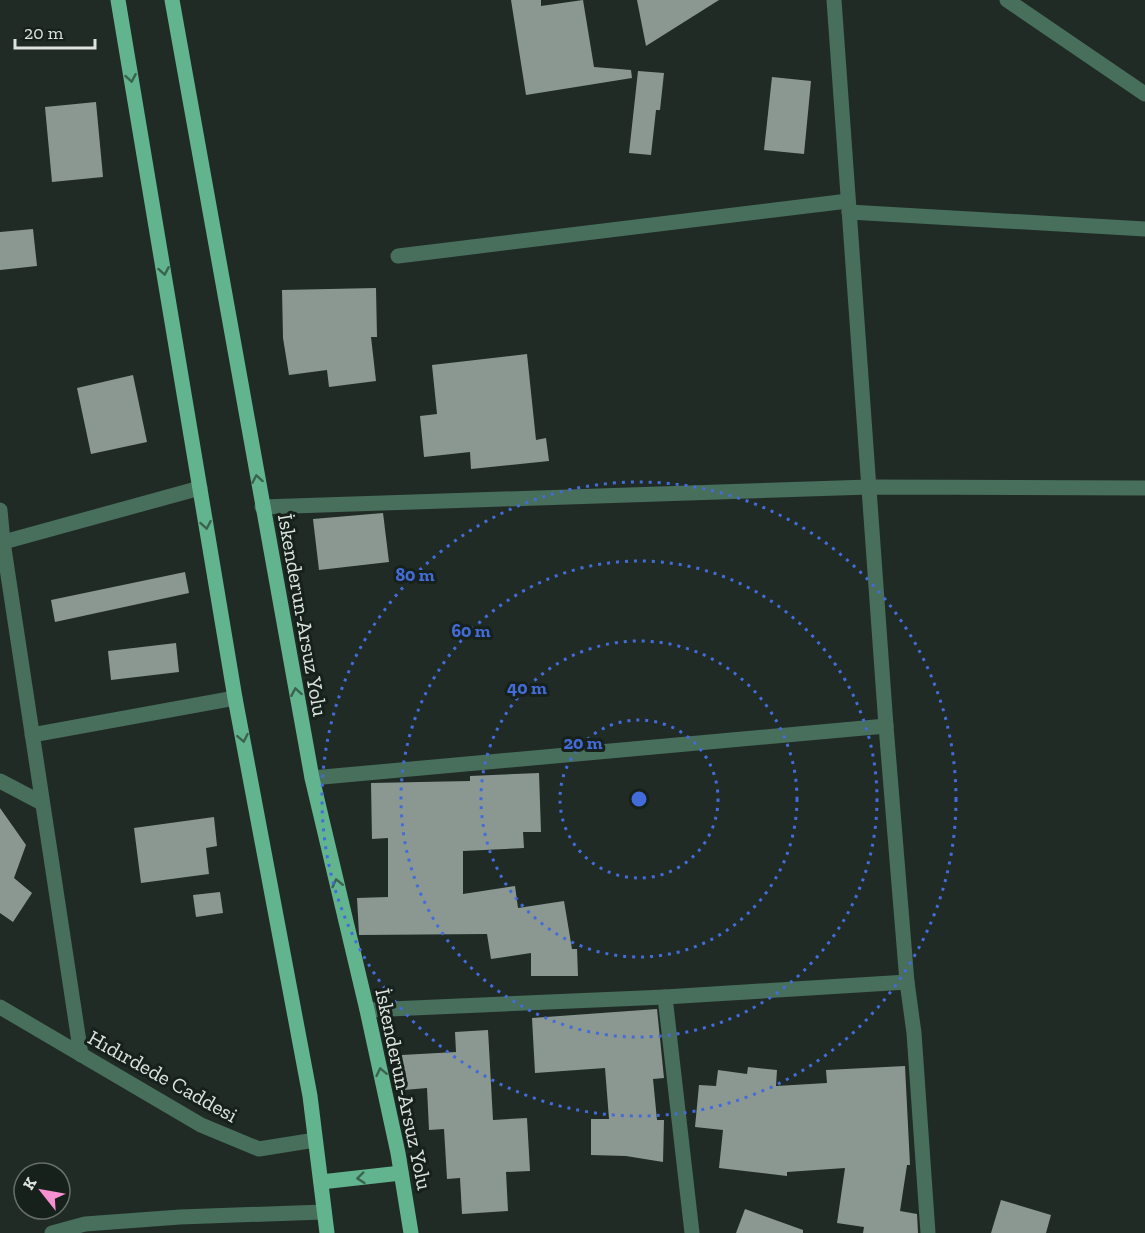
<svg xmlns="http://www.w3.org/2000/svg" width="1145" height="1233" font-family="'Zilla Slab',serif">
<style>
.building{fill:#8b9891}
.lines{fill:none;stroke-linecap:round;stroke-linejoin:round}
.minor{stroke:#486e5c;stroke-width:15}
.major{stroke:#62b48e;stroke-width:15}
.oneway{stroke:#39634f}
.ring{fill:none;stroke:#436cda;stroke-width:3;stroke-dasharray:3 6}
.labels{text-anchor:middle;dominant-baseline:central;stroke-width:6;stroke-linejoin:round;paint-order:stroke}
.street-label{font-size:21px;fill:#dde4e0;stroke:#17211c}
.centre{fill:#436cda;stroke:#17211c;stroke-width:3}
.ring-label{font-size:18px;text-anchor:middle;font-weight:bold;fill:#436cda;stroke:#17211c;stroke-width:6;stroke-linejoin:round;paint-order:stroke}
</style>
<rect width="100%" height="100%" fill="#202b25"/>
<!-- building -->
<g class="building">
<path d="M 511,0 L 541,0 L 541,6 L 583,0 L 594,67 L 631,70 L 632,78 L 526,95 Z"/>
<path d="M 637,0 L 719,0 L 646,46 Z"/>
<path d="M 638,71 L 664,73 L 660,110 L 656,110 L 651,155 L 629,153 Z"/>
<path d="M 772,77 L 811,81 L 804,154 L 764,150 Z"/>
<path d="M 96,102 L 103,177 L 52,182 L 45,107 Z"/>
<path d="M 33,229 L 37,266 L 0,270 L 0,232 Z"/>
<path d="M 376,288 L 377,337 L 371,337 L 376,381 L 329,387 L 327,370 L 289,375 L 283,338 L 282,290 Z"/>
<path d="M 527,354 L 536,440 L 546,438 L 549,461 L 471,469 L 470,452 L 424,457 L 420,416 L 437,414 L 432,365 Z"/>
<path d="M 133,375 L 147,442 L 91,454 L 77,388 Z"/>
<path d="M 383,513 L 389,562 L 319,570 L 313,519 Z"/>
<path d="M 185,572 L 189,593 L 55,622 L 51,600 Z"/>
<path d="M 176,643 L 179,672 L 111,680 L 108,651 Z"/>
<path d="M 539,773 L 541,832 L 523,832 L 524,848 L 463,851 L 463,894 L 515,886 L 518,908 L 564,901 L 572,949 L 577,949 L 578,976 L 531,976 L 531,953 L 491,959 L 487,934 L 359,935 L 357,898 L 388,897 L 388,838 L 372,839 L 371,783 L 470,781 L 470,776 Z"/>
<path d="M 0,808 L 26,845 L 14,878 L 32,893 L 13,922 L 0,913 Z"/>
<path d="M 214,817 L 217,846 L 206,848 L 209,874 L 141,883 L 134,828 Z"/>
<path d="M 220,892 L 223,913 L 196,917 L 193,895 Z"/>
<path d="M 657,1009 L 664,1078 L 653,1079 L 657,1120 L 664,1120 L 663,1162 L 626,1156 L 591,1155 L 591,1119 L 609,1119 L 605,1068 L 535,1073 L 532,1018 Z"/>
<path d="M 488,1030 L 493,1120 L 527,1118 L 530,1171 L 506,1172 L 508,1211 L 462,1214 L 460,1178 L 447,1179 L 444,1129 L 429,1130 L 427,1088 L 404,1090 L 402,1055 L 456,1052 L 455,1032 Z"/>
<path d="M 905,1066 L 910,1165 L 907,1165 L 900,1211 L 917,1214 L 918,1233 L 863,1233 L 864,1227 L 837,1223 L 845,1168 L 787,1172 L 787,1176 L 719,1168 L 723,1130 L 695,1127 L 699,1085 L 716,1086 L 718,1070 L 747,1074 L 748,1067 L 777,1070 L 776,1086 L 827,1083 L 826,1070 Z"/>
<path d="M 1001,1200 L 1051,1215 L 1046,1233 L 991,1233 Z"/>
<path d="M 745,1209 L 803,1230 L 803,1233 L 736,1233 Z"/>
</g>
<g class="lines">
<!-- minor -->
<g class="minor">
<path d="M 834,0 L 886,726 L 907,982 L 914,1033 L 928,1233"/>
<path d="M 1007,0 L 1145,94"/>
<path d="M 849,212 L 1145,229"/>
<path d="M 398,256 L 848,201"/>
<path d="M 262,507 L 869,487 L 1145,488"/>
<path d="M 0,510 L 3,542 L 81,1055"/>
<path d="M 0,543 L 200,488"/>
<path d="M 32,735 L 235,698"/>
<path d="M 312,778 L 886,726"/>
<path d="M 0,781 L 42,803"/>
<path d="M 665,997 L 692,1233"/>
<path d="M 0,1007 L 201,1125 L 259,1149 L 315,1140"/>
<path d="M 367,1010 L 665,997 L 907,982"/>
<path d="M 52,1233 L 85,1224 L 180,1217 L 324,1212"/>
</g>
<!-- major -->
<g class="major">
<path d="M 118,0 L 235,698 L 310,1096 L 327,1233"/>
<path d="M 172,0 L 312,778 L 367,1010 L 398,1153 L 411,1233"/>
<path d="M 321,1182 L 401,1173"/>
</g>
</g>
<!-- one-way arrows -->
<defs><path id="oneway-chevron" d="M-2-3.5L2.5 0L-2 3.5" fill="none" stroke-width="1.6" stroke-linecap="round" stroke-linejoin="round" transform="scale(1.5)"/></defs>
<g class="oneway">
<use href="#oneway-chevron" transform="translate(131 78) rotate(80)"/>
<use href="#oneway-chevron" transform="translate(164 271) rotate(80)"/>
<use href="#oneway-chevron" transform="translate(257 479) rotate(-100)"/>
<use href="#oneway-chevron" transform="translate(206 525) rotate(80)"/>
<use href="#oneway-chevron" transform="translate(296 692) rotate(-100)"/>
<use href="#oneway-chevron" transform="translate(243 738) rotate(79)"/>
<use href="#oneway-chevron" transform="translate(337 883) rotate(-103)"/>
<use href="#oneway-chevron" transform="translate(381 1072) rotate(-102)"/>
<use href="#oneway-chevron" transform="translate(361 1178) rotate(174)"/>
</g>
<!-- distance rings -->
<g class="ring">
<circle cx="639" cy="799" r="79"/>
<circle cx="639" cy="799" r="158"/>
<circle cx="639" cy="799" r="238"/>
<circle cx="639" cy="799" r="317"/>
</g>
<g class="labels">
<!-- street labels -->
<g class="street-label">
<text transform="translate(303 615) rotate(80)">İskenderun-Arsuz Yolu</text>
<text transform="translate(163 1076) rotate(29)">Hıdırdede Caddesi</text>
<text transform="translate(404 1089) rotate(78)">İskenderun-Arsuz Yolu</text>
</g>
</g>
<circle cx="639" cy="799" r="9" class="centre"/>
<g class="ring-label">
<text x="415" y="581">80 m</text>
<text x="471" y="637">60 m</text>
<text x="527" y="694">40 m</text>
<text x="583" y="749">20 m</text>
</g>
<!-- north arrow -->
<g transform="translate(42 1191) rotate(301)"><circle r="28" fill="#17211c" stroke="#666f6a" stroke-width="1.5"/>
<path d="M0-4.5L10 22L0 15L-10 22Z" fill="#f690d0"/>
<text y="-9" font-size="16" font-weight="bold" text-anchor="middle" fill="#dde4e0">K</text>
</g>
<!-- scale -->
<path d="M15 39v9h80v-9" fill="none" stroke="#dde4e0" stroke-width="3"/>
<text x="24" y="39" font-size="18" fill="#dde4e0" stroke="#17211c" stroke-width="4.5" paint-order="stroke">20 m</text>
</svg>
